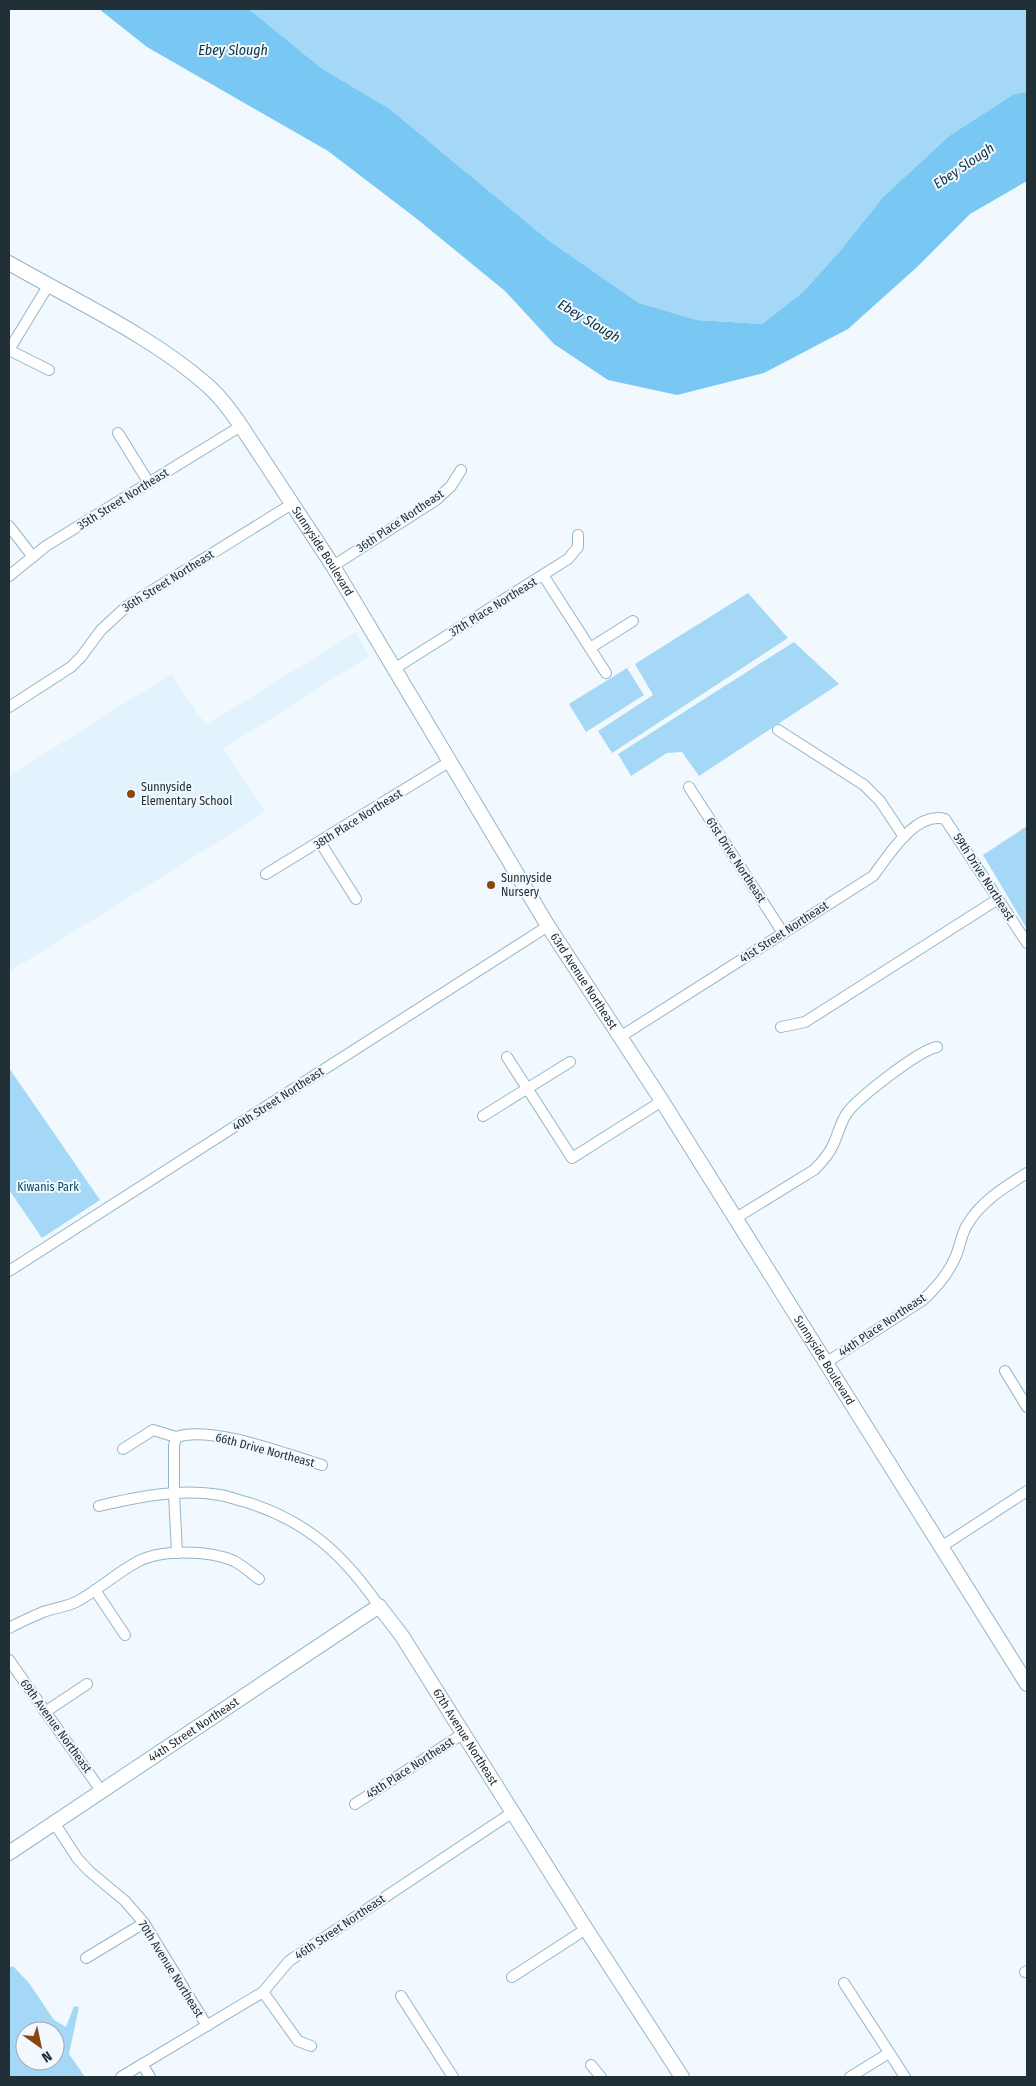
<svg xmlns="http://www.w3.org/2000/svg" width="1036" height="2086" font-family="'Fira Sans Condensed',sans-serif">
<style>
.built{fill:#e2f3fe}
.green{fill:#a4d8f6;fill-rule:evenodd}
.water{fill:#78c8f3}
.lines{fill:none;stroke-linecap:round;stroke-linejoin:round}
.street-casing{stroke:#93b6cb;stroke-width:12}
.secondary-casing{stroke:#93b6cb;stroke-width:16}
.street{stroke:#fff;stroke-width:10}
.secondary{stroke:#fff;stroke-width:14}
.poi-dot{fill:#874711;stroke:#f2f9fe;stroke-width:2}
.labels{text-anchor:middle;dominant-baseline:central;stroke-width:4;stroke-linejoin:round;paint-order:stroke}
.street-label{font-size:12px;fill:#212f37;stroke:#f2f9fe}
.poi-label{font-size:12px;fill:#212f37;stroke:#f2f9fe;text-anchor:start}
.park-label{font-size:12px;fill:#044965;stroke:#f2f9fe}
.water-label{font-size:14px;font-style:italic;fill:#0b3042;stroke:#f2f9fe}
</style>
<rect width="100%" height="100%" fill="#f2f9fe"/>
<!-- built -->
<path class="built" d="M 356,632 L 369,656 L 223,749 L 266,812 L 9,972 L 9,776 L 171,674 L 206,725 Z"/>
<!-- green -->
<g class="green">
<path d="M 249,9 L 1027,9 L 1027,92 L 1014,94 L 949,136 L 884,196 L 840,251 L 803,292 L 762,324 L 697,320 L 639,303 L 548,240 L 390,109 L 321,68 Z"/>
<path d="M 748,593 L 788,638 L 612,753 L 598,731 L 653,695 L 635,664 Z"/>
<path d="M 794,642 L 839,684 L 699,776 L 682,752 L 667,753 L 631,776 L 618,754 Z"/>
<path d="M 627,668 L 644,695 L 586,732 L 569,704 Z"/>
<path d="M 1027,826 L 1027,929 L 983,855 Z"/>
<path d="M 9,1068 L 100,1200 L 42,1238 L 9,1190 Z"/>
<path d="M 13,1966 L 29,1983 L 54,2020 L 66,2027 L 74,2006 L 79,2007 L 69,2054 L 85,2077 L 9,2077 L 9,1968 ZM 25,2031 L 55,2031 L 55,2061 L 25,2061 Z"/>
</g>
<!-- water -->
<path class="water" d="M 99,9 L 249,9 L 321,68 L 390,109 L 548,240 L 639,303 L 697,320 L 762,324 L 803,292 L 840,251 L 884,196 L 949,136 L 1014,94 L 1027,92 L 1027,181 L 970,214 L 916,268 L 848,329 L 764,373 L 677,395 L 608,380 L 554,344 L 505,291 L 417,219 L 328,151 L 147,47 Z"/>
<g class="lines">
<!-- street casing -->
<g class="street-casing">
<g id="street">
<path d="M 9,350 L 48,286"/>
<path d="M 9,350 L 49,370"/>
<path d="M 118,433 L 149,483"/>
<path d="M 9,526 L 33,557"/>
<path d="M 333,566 L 436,500 L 451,486 L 461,470"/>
<path d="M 543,575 L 606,673"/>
<path d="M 9,576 L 46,546 L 241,426"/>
<path d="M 590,648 L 633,621"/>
<path d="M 394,669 L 568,559 L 578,547 L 578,535"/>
<path d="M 9,707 L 71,667 L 81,657 L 101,630 L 127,606 L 292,504"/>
<path d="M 778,730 L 864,785 L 880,801 L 904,837"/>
<path d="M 689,787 L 783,933"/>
<path d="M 320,842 L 356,899"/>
<path d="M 266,874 L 449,762"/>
<path d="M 781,1027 L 805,1022 L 998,899"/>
<path d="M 620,1037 L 873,876 C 889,855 915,811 945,819 L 1027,943"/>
<path d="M 507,1057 L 572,1158 L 662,1101"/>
<path d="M 483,1116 L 570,1062"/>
<path d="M 736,1218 L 814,1170 C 821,1163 829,1155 833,1145 C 838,1135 840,1123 847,1113 C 858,1098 919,1050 937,1047"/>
<path d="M 9,1271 L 548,926"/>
<path d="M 827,1362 L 923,1300 C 936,1288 948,1274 955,1258 C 960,1247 961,1235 967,1225 C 981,1201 1005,1187 1027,1173"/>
<path d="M 1005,1371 L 1027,1407"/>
<path d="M 123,1449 L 153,1430 L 176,1437"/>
<path d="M 99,1506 C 137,1497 180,1488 220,1495 C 228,1496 237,1500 246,1502 C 307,1521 343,1554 379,1606"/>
<path d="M 941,1547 L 1027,1491"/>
<path d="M 177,1553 L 174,1493 L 174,1446 L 176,1437 C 212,1425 285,1454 322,1465"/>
<path d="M 95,1590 L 125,1635"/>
<path d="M 9,1628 C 20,1622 32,1617 43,1612 C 54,1608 66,1607 76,1602 C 97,1591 115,1574 137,1562 C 160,1549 209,1550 234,1561 C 242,1565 251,1573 259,1579"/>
<path d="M 9,1660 L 102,1792"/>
<path d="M 45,1712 L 87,1684"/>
<path d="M 355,1804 L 464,1733"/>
<path d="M 55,1824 L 77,1858 L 89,1871 L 125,1901 L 144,1923 L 207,2026"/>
<path d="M 86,1958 L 144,1923"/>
<path d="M 1025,1972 L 1027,1971"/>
<path d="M 512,1977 L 586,1929"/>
<path d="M 844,1983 L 905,2077"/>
<path d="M 263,1992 L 298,2041 L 311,2046"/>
<path d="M 401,1996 L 453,2077"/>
<path d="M 142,2064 L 150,2077"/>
<path d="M 591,2065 L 601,2077"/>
<path d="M 121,2077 L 263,1992 L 289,1961 L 513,1812"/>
<path d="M 850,2077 L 889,2053"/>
</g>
</g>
<!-- secondary casing -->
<g class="secondary-casing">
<g id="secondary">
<path id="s1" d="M 9,263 C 73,300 152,336 207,385 C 221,397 231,411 241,426 L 333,566 L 548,926 L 662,1101 L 1027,1684"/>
<path id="s2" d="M 9,1853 L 379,1606 L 402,1636 L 586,1929 L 682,2077"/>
</g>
</g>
<!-- street -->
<use href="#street" class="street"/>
<!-- secondary -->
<use href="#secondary" class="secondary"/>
</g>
<!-- markers -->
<g class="poi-dot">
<circle cx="131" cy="794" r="5"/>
<circle cx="491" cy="885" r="5"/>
</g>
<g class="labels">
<!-- street labels -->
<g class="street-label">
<text transform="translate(123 499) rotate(-32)">35th Street Northeast</text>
<text transform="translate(400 521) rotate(-34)">36th Place Northeast</text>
<text stroke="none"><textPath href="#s1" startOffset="436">Sunnyside Boulevard</textPath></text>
<text transform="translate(168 581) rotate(-32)">36th Street Northeast</text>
<text transform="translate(493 607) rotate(-32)">37th Place Northeast</text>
<text transform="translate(358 819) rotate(-32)">38th Place Northeast</text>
<text transform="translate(736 860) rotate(57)">61st Drive Northeast</text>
<text transform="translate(984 877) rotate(57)">59th Drive Northeast</text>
<text transform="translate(784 932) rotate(-33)">41st Street Northeast</text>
<text stroke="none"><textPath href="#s1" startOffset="939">63rd Avenue Northeast</textPath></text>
<text transform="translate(278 1099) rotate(-33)">40th Street Northeast</text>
<text transform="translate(882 1325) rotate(-34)">44th Place Northeast</text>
<text stroke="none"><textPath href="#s1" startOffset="1388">Sunnyside Boulevard</textPath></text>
<text transform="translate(265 1450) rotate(15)">66th Drive Northeast</text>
<text transform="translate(56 1726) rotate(54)">69th Avenue Northeast</text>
<text stroke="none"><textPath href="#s2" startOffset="222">44th Street Northeast</textPath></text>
<text stroke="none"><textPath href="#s2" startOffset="602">67th Avenue Northeast</textPath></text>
<text transform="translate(410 1768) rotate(-33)">45th Place Northeast</text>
<text transform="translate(340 1927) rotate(-34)">46th Street Northeast</text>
<text transform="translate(171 1969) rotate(58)">70th Avenue Northeast</text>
</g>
<!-- poi labels -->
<g class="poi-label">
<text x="141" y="787">Sunnyside<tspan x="141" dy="14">Elementary School</tspan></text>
<text x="501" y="878">Sunnyside<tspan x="501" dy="14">Nursery</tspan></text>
</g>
<!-- park labels -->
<g class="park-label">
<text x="48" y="1187">Kiwanis Park</text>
</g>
<!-- water labels -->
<g class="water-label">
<text x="233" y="50">Ebey Slough</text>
<text transform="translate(964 166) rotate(-34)">Ebey Slough</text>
<text transform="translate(589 321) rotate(31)">Ebey Slough</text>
</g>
</g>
<!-- border -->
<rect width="1036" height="2086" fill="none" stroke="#212f37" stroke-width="20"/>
<!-- north arrow -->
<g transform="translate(40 2046) rotate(147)"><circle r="24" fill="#f2f9fe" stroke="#9ea8ae"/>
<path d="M0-4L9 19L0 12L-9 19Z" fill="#874711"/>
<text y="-8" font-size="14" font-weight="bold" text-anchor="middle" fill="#212f37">N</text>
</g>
</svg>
